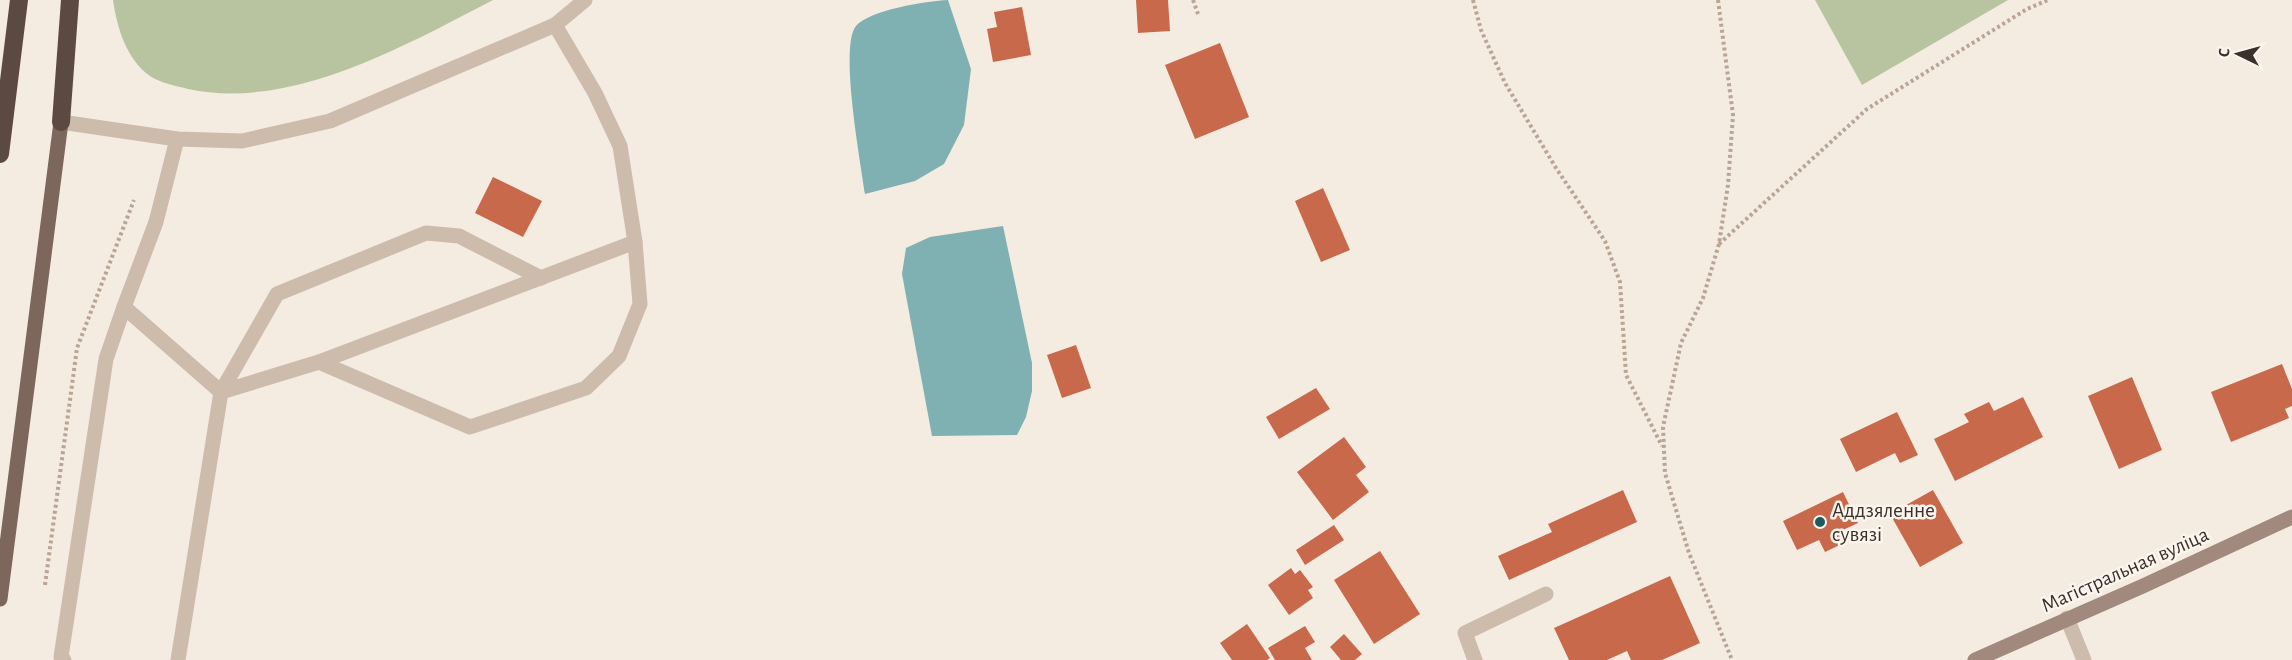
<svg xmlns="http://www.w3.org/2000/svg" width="2292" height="660" font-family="'Alegreya Sans',sans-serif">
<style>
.green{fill:#b8c4a0}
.water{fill:#7fb0b2}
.building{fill:#c8694b}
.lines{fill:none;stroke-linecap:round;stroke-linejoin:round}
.path{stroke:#b9a596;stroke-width:4;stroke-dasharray:3 3;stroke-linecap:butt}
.lane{stroke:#cdbbac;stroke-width:15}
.street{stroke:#cdbbac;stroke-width:15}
.secondary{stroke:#a18a7d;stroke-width:15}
.primary{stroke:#7d675c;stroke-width:15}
.highway{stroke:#5c4a42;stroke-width:18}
.poi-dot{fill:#1f5a5e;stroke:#fbf5ee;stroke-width:2}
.labels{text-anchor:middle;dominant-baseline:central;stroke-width:5;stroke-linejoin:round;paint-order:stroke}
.poi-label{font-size:21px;fill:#3b302b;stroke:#fbf5ee;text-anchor:start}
.street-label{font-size:21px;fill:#3b302b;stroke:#fbf5ee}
</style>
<rect width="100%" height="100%" fill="#f4ebe1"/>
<!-- green -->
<g class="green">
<path d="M 113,0 L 493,0 C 404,46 291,111 188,89 C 177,86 160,83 150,76 C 126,59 117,27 113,0 Z"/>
<path d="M 1815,0 L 2008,0 L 1862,85 Z"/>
</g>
<!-- water -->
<g class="water">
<path d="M 948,0 L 971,69 L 964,125 L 944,164 L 915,181 L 865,194 C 861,164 839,46 856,26 C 870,10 926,1 948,0 Z"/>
<path d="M 1003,226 L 1032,363 L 1032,391 L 1026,417 L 1017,435 L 932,436 L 902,274 L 906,248 L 930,237 Z"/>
</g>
<!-- building -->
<g class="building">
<path d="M 1136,0 L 1168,0 L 1170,31 L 1138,33 Z"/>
<path d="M 1022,7 L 1031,55 L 993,62 L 987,29 L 997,27 L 994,12 Z"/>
<path d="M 1220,43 L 1249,117 L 1195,139 L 1165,65 Z"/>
<path d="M 493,177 L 542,201 L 523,237 L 475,213 Z"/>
<path d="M 1323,188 L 1350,250 L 1321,262 L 1295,201 Z"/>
<path d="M 1076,345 L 1091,388 L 1062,398 L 1047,355 Z"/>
<path d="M 2282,364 L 2292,389 L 2292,406 L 2285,409 L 2289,418 L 2231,442 L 2211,392 Z"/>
<path d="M 2132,377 L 2162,450 L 2119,469 L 2088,396 Z"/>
<path d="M 1316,388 L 1330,409 L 1279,439 L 1266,417 Z"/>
<path d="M 2023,397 L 2043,437 L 1955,481 L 1934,439 L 1969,422 L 1964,414 L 1989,402 L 1994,411 Z"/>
<path d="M 1897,412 L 1918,455 L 1900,463 L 1895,453 L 1856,472 L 1840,439 Z"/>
<path d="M 1344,437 L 1366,467 L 1356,475 L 1369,492 L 1333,520 L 1297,472 Z"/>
<path d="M 1623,490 L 1637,522 L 1509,580 L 1498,556 L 1552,532 L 1548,524 Z"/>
<path d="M 1933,490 L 1963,543 L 1920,567 L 1890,514 Z"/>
<path d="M 1843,492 L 1858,523 L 1843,530 L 1848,541 L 1825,552 L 1819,540 L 1797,550 L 1783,521 Z"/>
<path d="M 1334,525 L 1344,540 L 1305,565 L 1296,550 Z"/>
<path d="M 1380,551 L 1420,614 L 1374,644 L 1334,580 Z"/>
<path d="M 1291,568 L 1295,574 L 1300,570 L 1313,587 L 1308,590 L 1313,598 L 1289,615 L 1268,585 Z"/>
<path d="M 1670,576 L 1700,643 L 1662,660 L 1631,660 L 1627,651 L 1607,660 L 1569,660 L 1554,628 Z"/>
<path d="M 1247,624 L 1270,658 L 1267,660 L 1232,660 L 1220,643 Z"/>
<path d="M 1305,626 L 1315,642 L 1305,648 L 1312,660 L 1275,660 L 1268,648 Z"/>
<path d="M 1344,634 L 1362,654 L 1355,660 L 1341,660 L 1330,647 Z"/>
</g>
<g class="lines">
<!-- path -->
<g class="path">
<path d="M 1193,0 L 1198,14"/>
<path d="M 1473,0 L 1481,30 L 1505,83 L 1556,168 L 1605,241 L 1620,282 L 1626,375 L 1662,446"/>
<path d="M 1718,0 L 1733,115 L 1728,185 L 1719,244 L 1703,298 L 1681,343 L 1663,427 L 1665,473 L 1689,553 L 1732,660"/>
<path d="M 1719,244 L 1867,109 L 2027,9 L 2048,0"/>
<path d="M 45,585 L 77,348 L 134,200"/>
</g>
<!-- lane -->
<g class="lane">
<path d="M 177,139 L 156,222 L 124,307 L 221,392 L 277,294 L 426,233 L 459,236 L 541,278"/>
<path d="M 319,362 L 470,427 L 586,388 L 619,356 L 640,304 L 635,242"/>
<path d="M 64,660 L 61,657 L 106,359 L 124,307"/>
<path d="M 178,660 L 221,392 L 319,362 L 635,242 L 620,146 L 595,93 L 555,25"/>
<path d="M 1475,660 L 1465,633 L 1546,594"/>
</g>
<!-- street -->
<g class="street">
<path d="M 61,122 L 177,139 L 242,141 L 330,121 L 555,25 L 585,0"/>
<path d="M 2067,618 L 2084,660"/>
</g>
<!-- secondary -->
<path class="secondary" d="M 1975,660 L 2143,586 L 2292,517"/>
<!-- primary -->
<path class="primary" d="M 0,599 L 61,122"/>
<!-- highway -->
<g class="highway">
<path d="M 61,122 L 70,0"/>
<path d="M 0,154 L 19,0"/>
</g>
</g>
<!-- markers -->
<circle class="poi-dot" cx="1820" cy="522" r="6"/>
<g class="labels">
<!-- poi labels -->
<g class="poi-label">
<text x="1832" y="510">Аддзяленне<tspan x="1832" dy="24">сувязі</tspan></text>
</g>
<!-- street labels -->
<g class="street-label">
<text transform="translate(2125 570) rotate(-24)">Магістральная вуліца</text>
</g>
</g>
<!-- north arrow -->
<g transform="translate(2238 54) rotate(275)" stroke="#fbf5ee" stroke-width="4.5" paint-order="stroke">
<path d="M0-4.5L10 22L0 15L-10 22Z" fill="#3b302b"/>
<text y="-9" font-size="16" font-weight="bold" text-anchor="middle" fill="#3b302b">С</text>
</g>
</svg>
